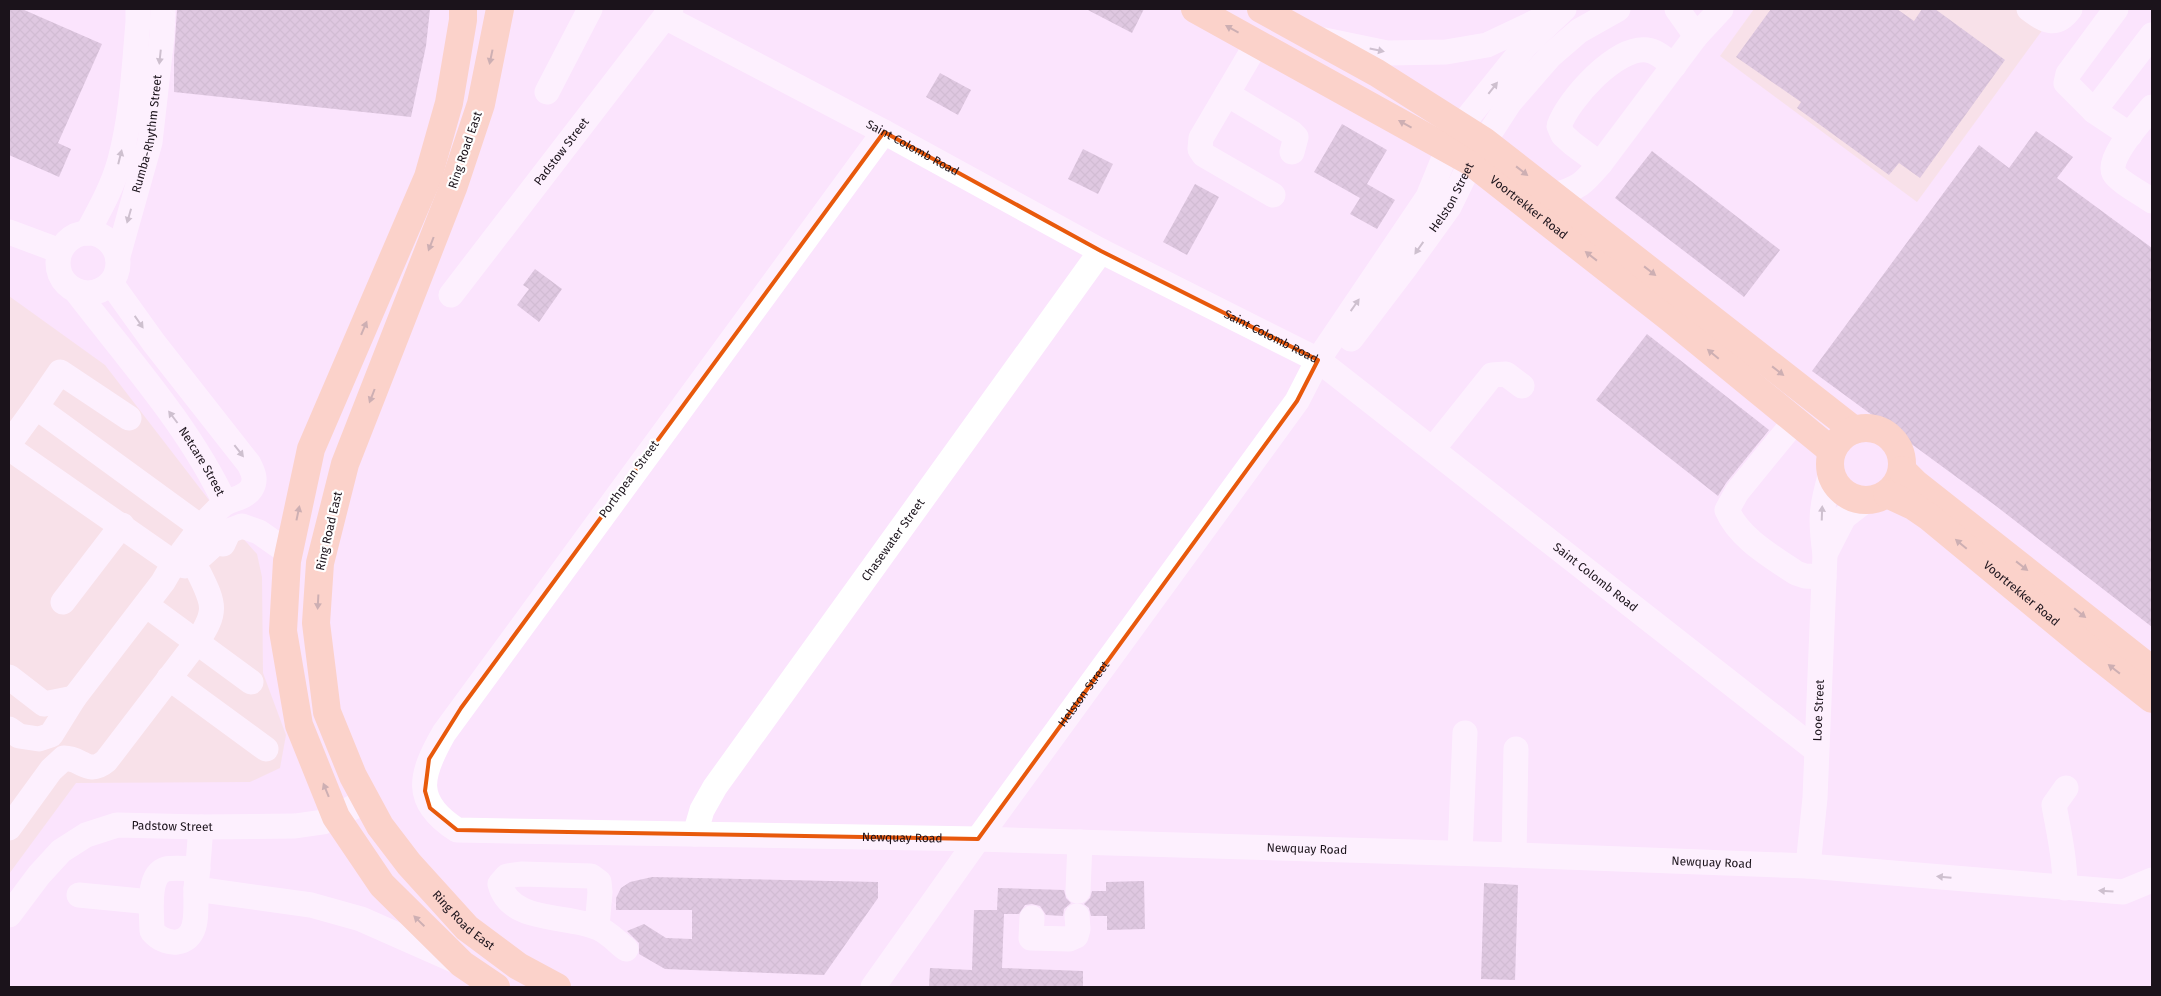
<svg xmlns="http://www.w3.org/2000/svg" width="2161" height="996" font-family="'Fira Sans',sans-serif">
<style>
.medical{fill:#f4ded1}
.building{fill:url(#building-cross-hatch)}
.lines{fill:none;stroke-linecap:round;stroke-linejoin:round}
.minor{stroke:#fff;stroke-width:25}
.major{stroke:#fabc8c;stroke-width:28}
.oneway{fill:#967059}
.oneway2{fill:#989598}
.marked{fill:none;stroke:#e8590c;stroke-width:4;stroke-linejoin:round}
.labels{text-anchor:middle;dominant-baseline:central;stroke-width:4.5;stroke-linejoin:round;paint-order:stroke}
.street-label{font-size:12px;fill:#1b131b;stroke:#fff}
</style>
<defs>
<pattern id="building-cross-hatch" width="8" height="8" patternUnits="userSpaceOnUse" patternTransform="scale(1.25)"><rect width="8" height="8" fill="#bca6be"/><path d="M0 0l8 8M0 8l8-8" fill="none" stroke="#a18ea3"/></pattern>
</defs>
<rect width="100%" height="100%" fill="#fbe4fd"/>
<!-- medical -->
<g class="medical">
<path d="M 1754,9 L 2054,9 L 2041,32 L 1917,202 L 1720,56 Z"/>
<path d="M 9,296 L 105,365 L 209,500 L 257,554 L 262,577 L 263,673 L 286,735 L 280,768 L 250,782 L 76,783 L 9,874 Z"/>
</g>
<!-- building -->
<g class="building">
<path d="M 9,9 L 22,9 L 102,44 L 58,143 L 71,149 L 59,177 L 9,155 Z"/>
<path d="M 177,9 L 430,9 L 426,46 L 411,117 L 174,92 L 174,57 Z"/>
<path d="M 1086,9 L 1144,9 L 1132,33 Z"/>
<path d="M 1771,9 L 1897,9 L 1914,21 L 1922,9 L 1935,9 L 2005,60 L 1920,178 L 1899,163 L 1889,175 L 1797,108 L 1801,102 L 1736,57 Z"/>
<path d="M 940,73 L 971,90 L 958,115 L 926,97 Z"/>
<path d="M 1342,124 L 1387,150 L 1367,184 L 1395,200 L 1377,229 L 1350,214 L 1360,198 L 1314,172 Z"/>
<path d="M 2036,131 L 2073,157 L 2057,178 L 2152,248 L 2152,627 L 1996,506 L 1812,371 L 1979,145 L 2009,168 Z"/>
<path d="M 1083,149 L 1113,164 L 1098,194 L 1068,179 Z"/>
<path d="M 1652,151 L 1780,250 L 1744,297 L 1615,198 Z"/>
<path d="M 1195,184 L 1219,197 L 1187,255 L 1163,242 Z"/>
<path d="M 535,269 L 562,289 L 539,322 L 517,305 L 529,289 L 523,285 Z"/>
<path d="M 1647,334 L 1769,430 L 1726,483 L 1718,496 L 1596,400 Z"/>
<path d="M 652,877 L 878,882 L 878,898 L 824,975 L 665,969 L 639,954 L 639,943 L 627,931 L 644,924 L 666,938 L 692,939 L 692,910 L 616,910 L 616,898 L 621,888 L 630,882 Z"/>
<path d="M 1144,881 L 1145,929 L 1107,930 L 1107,916 L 1091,916 L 1089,908 L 1084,904 L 1090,898 L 1092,891 L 1106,891 L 1106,882 Z"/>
<path d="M 1484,883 L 1518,885 L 1515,980 L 1481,979 Z"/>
<path d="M 998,888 L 1064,890 L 1066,898 L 1071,903 L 1064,909 L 1063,916 L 1046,915 L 1040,906 L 1032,904 L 1025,905 L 1019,914 L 1004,914 L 1002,968 L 1083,971 L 1083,987 L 929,987 L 930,968 L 972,970 L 974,910 L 997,910 Z"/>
</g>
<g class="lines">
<!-- minor -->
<g class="minor">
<path d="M 1677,9 L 1696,36 L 1721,9"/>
<path d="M 2029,9 C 2045,21 2056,28 2070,9"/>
<path id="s1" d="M 665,17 L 884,132 L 1101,251 L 1318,360 L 1816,750"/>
<path d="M 1324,40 L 1387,53 L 1446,52 L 1487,45 L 1546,17"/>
<path d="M 1257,43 L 1201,138 L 1200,149 L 1204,155 L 1273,195"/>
<path d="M 547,92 L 590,9"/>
<path d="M 1227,94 L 1292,133 L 1296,137 L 1292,152"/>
<path d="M 2152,107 C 2143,119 2106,158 2114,173 C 2118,181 2144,195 2152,201"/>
<path d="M 2094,111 L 2066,83 L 2068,74 L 2116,9"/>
<path id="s2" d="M 884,132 L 444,733 C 420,775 412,801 457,830 L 978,839 L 1514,855 L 1808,866 L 2123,892 L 2152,880"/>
<path d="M 2130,135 L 2094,111 L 2152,35"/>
<path d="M 1600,164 L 1573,144 L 1563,135 L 1559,126 C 1568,100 1616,46 1647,50 C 1657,51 1666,60 1674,66"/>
<path d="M 1554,195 C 1579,188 1583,184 1600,164 L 1696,36"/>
<path d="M 9,232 L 60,251"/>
<circle cx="88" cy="263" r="30"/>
<path d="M 87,233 C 100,209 113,186 120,160 C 132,115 134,68 138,22 L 138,9"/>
<path id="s3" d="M 118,256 L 150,142 L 162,36 L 163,9"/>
<path d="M 111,283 L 154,343 L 249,464 C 253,472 257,480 251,489 C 244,499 233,498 224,504 C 205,519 189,544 174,563 L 185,566 L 199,558 L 229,531"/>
<path id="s4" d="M 76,291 C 128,359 189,426 225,503"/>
<path id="s5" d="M 451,295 L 671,9"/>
<path id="s6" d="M 1351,339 L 1405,268 L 1449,207 L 1471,162 L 1510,102 L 1550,56 L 1579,31 L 1618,9"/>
<path d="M 36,407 L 60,372 L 129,418"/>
<path d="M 1795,421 L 1737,492 L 1727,510 C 1739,538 1771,556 1796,573 L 1805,576 L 1824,577"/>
<path d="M 9,444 L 36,407 L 202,528"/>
<path d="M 9,448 L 174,563 L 163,582 L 74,698 L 51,735 L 39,739 L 19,736 L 9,729"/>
<path d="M 1433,449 L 1492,375 L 1506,374 L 1522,386"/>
<path d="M 223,544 L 229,531 L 242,526 L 259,532 L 289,553"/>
<path d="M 1825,554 L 1844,517 L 1866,500"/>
<path d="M 63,602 L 122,525"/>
<path d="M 146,605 L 251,682"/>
<path d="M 9,677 L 44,704 L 74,698"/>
<path d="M 169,678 L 266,749"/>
<path d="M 201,827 L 196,889 L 311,905 L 361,919 L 456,961"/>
<path d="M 9,828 L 51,770 L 64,758 C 82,758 88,776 106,761 L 197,642 C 217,612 215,605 199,573"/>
<path id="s7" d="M 695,834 L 702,810 L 715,787 L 1101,251"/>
<path d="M 1460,853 L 1465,733"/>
<path d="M 1514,855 L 1516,749"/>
<path id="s8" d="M 1808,866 L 1815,798 L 1825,554 C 1820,519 1821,507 1831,473"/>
<path d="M 2065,888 C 2065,859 2059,833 2054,805 L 2066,788"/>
<path d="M 196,889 C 195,907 201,938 177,942 C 167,943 158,938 152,931 C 152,915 146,875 166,869 C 175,867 188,869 198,869"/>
<path d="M 1078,891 L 1080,842"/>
<path d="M 79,895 L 151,902"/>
<path id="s9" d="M 9,915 L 39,875 L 61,851 L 86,835 L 117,825 L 201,827 L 295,826 L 323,822 L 366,801"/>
<path d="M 1032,918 L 1031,938 L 1069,939 L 1076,936 L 1078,929 L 1077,916"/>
<path d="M 597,927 L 600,892 L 599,882 L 591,876 L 521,874 L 507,876 L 500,884 C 510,924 568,914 598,928 C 608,932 617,942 626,949"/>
<path id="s10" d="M 873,987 L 978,839 L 1297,401 L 1318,360 L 1428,197 L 1448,148 L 1461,126 L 1526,45 L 1564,9"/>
</g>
<!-- major -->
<g class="major">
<path d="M 463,9 L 463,20 L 449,103 L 428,177 L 311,449 L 287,561 L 283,631 L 299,725 L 336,817 L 382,885 L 462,964 L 496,987"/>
<path id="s11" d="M 500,9 L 481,104 L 453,188 L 345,464 L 320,563 L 316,623 L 327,712 L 353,776 L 380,826 L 409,864 L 467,928 L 518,966 L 557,987"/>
<path id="s12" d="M 1195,9 L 1471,162 L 1671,319 L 1832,451"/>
<path d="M 1261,9 L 1377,73 L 1484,141 L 1854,430"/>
<circle cx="1866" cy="464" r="36"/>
<path d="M 1902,470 L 1915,483 L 2152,670"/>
<path id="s13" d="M 1887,494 L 1913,506 L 1929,517 L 2090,650 L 2152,699"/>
</g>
</g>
<!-- one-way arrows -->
<defs><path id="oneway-solid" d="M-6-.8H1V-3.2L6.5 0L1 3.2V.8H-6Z" transform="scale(1.25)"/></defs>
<g class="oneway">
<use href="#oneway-solid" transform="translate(1232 29) rotate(-151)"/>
<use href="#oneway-solid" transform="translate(491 57) rotate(102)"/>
<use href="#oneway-solid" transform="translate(1405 124) rotate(-151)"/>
<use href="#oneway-solid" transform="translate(1522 171) rotate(38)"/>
<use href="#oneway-solid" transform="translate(431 244) rotate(111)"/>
<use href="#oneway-solid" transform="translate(1591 256) rotate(-142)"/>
<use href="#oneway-solid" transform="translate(1650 271) rotate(38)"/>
<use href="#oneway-solid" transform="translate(364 328) rotate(-67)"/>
<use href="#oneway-solid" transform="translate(1713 354) rotate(-140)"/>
<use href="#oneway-solid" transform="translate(1778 371) rotate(38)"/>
<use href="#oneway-solid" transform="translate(372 396) rotate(111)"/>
<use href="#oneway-solid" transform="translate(298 513) rotate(-78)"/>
<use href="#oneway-solid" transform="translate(1961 544) rotate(-140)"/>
<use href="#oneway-solid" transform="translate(2022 566) rotate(38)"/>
<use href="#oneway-solid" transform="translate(318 602) rotate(93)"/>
<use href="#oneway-solid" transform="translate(2080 613) rotate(39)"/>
<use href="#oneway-solid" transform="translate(2114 669) rotate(-142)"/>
<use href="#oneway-solid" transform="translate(326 790) rotate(-112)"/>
<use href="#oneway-solid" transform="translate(419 921) rotate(-136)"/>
</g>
<g class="oneway2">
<use href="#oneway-solid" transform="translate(1377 50) rotate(12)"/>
<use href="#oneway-solid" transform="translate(160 57) rotate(96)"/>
<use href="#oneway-solid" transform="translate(1493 88) rotate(-52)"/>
<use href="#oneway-solid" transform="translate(120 157) rotate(-76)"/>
<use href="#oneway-solid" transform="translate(129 216) rotate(106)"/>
<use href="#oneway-solid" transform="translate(1419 248) rotate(125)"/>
<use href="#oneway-solid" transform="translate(1355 305) rotate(-55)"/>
<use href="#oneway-solid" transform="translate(139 322) rotate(55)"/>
<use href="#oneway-solid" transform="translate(173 417) rotate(-127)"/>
<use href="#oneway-solid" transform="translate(239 451) rotate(52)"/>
<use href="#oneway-solid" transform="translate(1822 513) rotate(-88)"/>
<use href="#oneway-solid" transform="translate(1944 877) rotate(-175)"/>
<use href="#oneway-solid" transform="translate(2106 891) rotate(-176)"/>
</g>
<!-- marked area -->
<path d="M0 0H2161V996H0ZM 884,132 L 1101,251 L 1318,360 L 1297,401 L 978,839 L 457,830 L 430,808 L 425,791 L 429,759 L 461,708 Z" fill="#fbe4fd" fill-opacity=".55" fill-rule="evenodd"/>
<path class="marked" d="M 884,132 L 1101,251 L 1318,360 L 1297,401 L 978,839 L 457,830 L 430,808 L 425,791 L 429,759 L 461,708 Z"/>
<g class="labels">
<!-- street labels -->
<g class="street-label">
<text stroke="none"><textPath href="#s3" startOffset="126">Rumba-Rhythm Street</textPath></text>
<text stroke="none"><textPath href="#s1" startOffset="280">Saint Colomb Road</textPath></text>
<text transform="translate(465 150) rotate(-71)">Ring Road East</text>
<text stroke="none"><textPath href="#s5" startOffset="181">Padstow Street</textPath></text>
<text stroke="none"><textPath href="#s6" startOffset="174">Helston Street</textPath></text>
<text stroke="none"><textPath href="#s12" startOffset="389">Voortrekker Road</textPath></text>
<text stroke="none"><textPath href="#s1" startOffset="685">Saint Colomb Road</textPath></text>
<text stroke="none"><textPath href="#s4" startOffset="212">Netcare Street</textPath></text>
<text transform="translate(629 479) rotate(-54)">Porthpean Street</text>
<text transform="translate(329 531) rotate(-77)">Ring Road East</text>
<text stroke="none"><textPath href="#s7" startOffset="356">Chasewater Street</textPath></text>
<text stroke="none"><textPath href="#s1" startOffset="1090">Saint Colomb Road</textPath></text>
<text stroke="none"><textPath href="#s13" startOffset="168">Voortrekker Road</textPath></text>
<text stroke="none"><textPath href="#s10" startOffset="361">Helston Street</textPath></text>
<text stroke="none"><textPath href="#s8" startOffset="156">Looe Street</textPath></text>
<text stroke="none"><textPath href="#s9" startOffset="200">Padstow Street</textPath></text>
<text stroke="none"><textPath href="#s2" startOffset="1304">Newquay Road</textPath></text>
<text stroke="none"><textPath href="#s2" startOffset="1709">Newquay Road</textPath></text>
<text stroke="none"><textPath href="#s2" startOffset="2114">Newquay Road</textPath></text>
<text stroke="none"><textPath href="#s11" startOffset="986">Ring Road East</textPath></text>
</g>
</g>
<!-- border -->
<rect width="2161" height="996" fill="none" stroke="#1b131b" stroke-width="20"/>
</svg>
